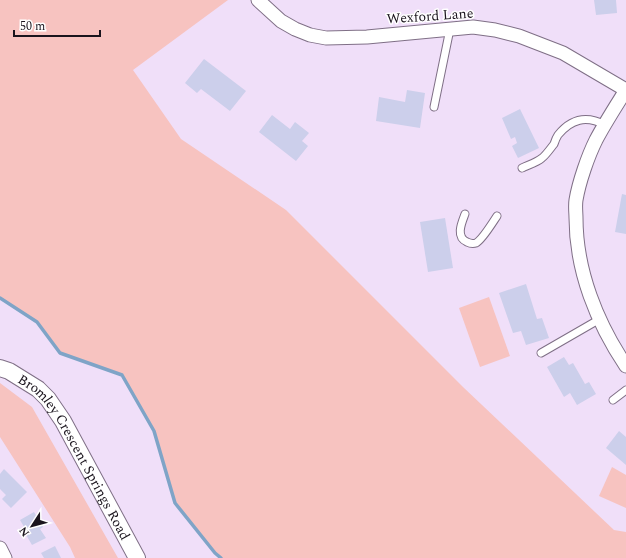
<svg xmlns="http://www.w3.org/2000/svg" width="626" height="558" font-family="Spectral,serif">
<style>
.green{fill:#f7c3c0}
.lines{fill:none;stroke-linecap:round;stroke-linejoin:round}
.stream{stroke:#7fa4c7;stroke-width:3.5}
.building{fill:#cccfeb}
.service-casing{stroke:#7f6f86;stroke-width:9}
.minor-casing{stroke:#7f6f86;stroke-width:15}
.tertiary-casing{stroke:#7f6f86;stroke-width:18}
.service{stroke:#fff;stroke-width:7}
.minor{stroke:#fff;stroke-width:13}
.tertiary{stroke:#fff;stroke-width:16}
.labels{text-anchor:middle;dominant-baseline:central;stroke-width:3;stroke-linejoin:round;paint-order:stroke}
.street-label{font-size:14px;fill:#1a141d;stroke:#fff}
</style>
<rect width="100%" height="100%" fill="#f0dff9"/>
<!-- green -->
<g class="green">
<path d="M 0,0 L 228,0 L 133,70 L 181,139 L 286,210 L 463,387 L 614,530 L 626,532 L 626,558 L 221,558 L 215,553 L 175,503 L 154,431 L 122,375 L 60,353 L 37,322 L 0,298 Z"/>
<path d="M 489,297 L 510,356 L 480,367 L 459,308 Z"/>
<path d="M 0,383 L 32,407 L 118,558 L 75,558 L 70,547 L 0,437 Z"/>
<path d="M 612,467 L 626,475 L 626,508 L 599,496 Z"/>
</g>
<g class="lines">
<!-- stream -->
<path class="stream" d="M 0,298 L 37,322 L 60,353 L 122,375 L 154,431 L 175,503 L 215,553 L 221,558"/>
</g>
<!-- building -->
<g class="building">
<path d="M 594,0 L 616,0 L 617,13 L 596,15 Z"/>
<path d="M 204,59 L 246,91 L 230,111 L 201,89 L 197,93 L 185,83 Z"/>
<path d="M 407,90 L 425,93 L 420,128 L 376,121 L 379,97 L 405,102 Z"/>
<path d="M 520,109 L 539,148 L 518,158 L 512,146 L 517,143 L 515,137 L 511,139 L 502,118 Z"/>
<path d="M 272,115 L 290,129 L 295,122 L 309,133 L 302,141 L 308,146 L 296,161 L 259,132 Z"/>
<path d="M 622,194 L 626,195 L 626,234 L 615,232 Z"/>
<path d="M 445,218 L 453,268 L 428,272 L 420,222 Z"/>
<path d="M 526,284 L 537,319 L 542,318 L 549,338 L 526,345 L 521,331 L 513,333 L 499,293 Z"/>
<path d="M 564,357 L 569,365 L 573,363 L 585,384 L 589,382 L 596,394 L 577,405 L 570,393 L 564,397 L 547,367 Z"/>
<path d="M 619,431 L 626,437 L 626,465 L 606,448 Z"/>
<path d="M 4,469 L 27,492 L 11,508 L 2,499 L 6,495 L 0,489 L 0,474 Z"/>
<path d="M 34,512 L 43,527 L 40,529 L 46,538 L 32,545 L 25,533 L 27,532 L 20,520 Z"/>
<path d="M 55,546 L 61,558 L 44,558 L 41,553 Z"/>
</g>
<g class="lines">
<!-- service casing -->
<g class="service-casing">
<g id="service">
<path d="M 434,107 L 450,29"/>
<path d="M 522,168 C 528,165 536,163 542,158 C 546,155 550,149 554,144 C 555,141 556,138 558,135 C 571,119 586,115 605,125"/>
<path d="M 465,214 C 462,222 455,237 467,242 C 469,243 473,244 476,243 C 482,240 493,222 497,216"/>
<path d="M 541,353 L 600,319"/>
<path d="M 613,400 L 626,390"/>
</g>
</g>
<!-- minor casing -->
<g class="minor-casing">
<g id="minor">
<path d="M 258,0 L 281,21 L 295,29 L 310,35 L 326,38 L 367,37 L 473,27 L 495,30 L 519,36 L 563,53 L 626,90"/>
<path d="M 626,90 C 616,106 605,123 596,140 C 588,156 579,182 576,200 C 575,206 576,213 576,218 C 576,271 597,323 626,366"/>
<path d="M 0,548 L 5,558"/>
</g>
</g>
<!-- tertiary casing -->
<g class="tertiary-casing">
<g id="tertiary">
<path id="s1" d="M 0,368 L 9,371 L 38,389 L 48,399 L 63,421 L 137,558"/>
</g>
</g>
<!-- service -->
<use href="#service" class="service"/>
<!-- minor -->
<use href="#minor" class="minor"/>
<!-- tertiary -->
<use href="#tertiary" class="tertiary"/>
</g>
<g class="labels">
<!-- street labels -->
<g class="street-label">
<text transform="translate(430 16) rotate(-4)">Wexford Lane</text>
<text stroke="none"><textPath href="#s1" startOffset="120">Bromley Crescent Springs Road</textPath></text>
</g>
</g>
<!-- north arrow -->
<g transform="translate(32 526) rotate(234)" stroke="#ffffff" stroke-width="3" paint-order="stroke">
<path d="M0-3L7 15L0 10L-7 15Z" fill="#1a141d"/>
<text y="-6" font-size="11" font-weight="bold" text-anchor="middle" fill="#1a141d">N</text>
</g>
<!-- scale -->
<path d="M14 30v6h86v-6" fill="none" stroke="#1a141d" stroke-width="2"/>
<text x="20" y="30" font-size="12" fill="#1a141d" stroke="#ffffff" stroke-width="3" paint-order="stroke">50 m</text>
</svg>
